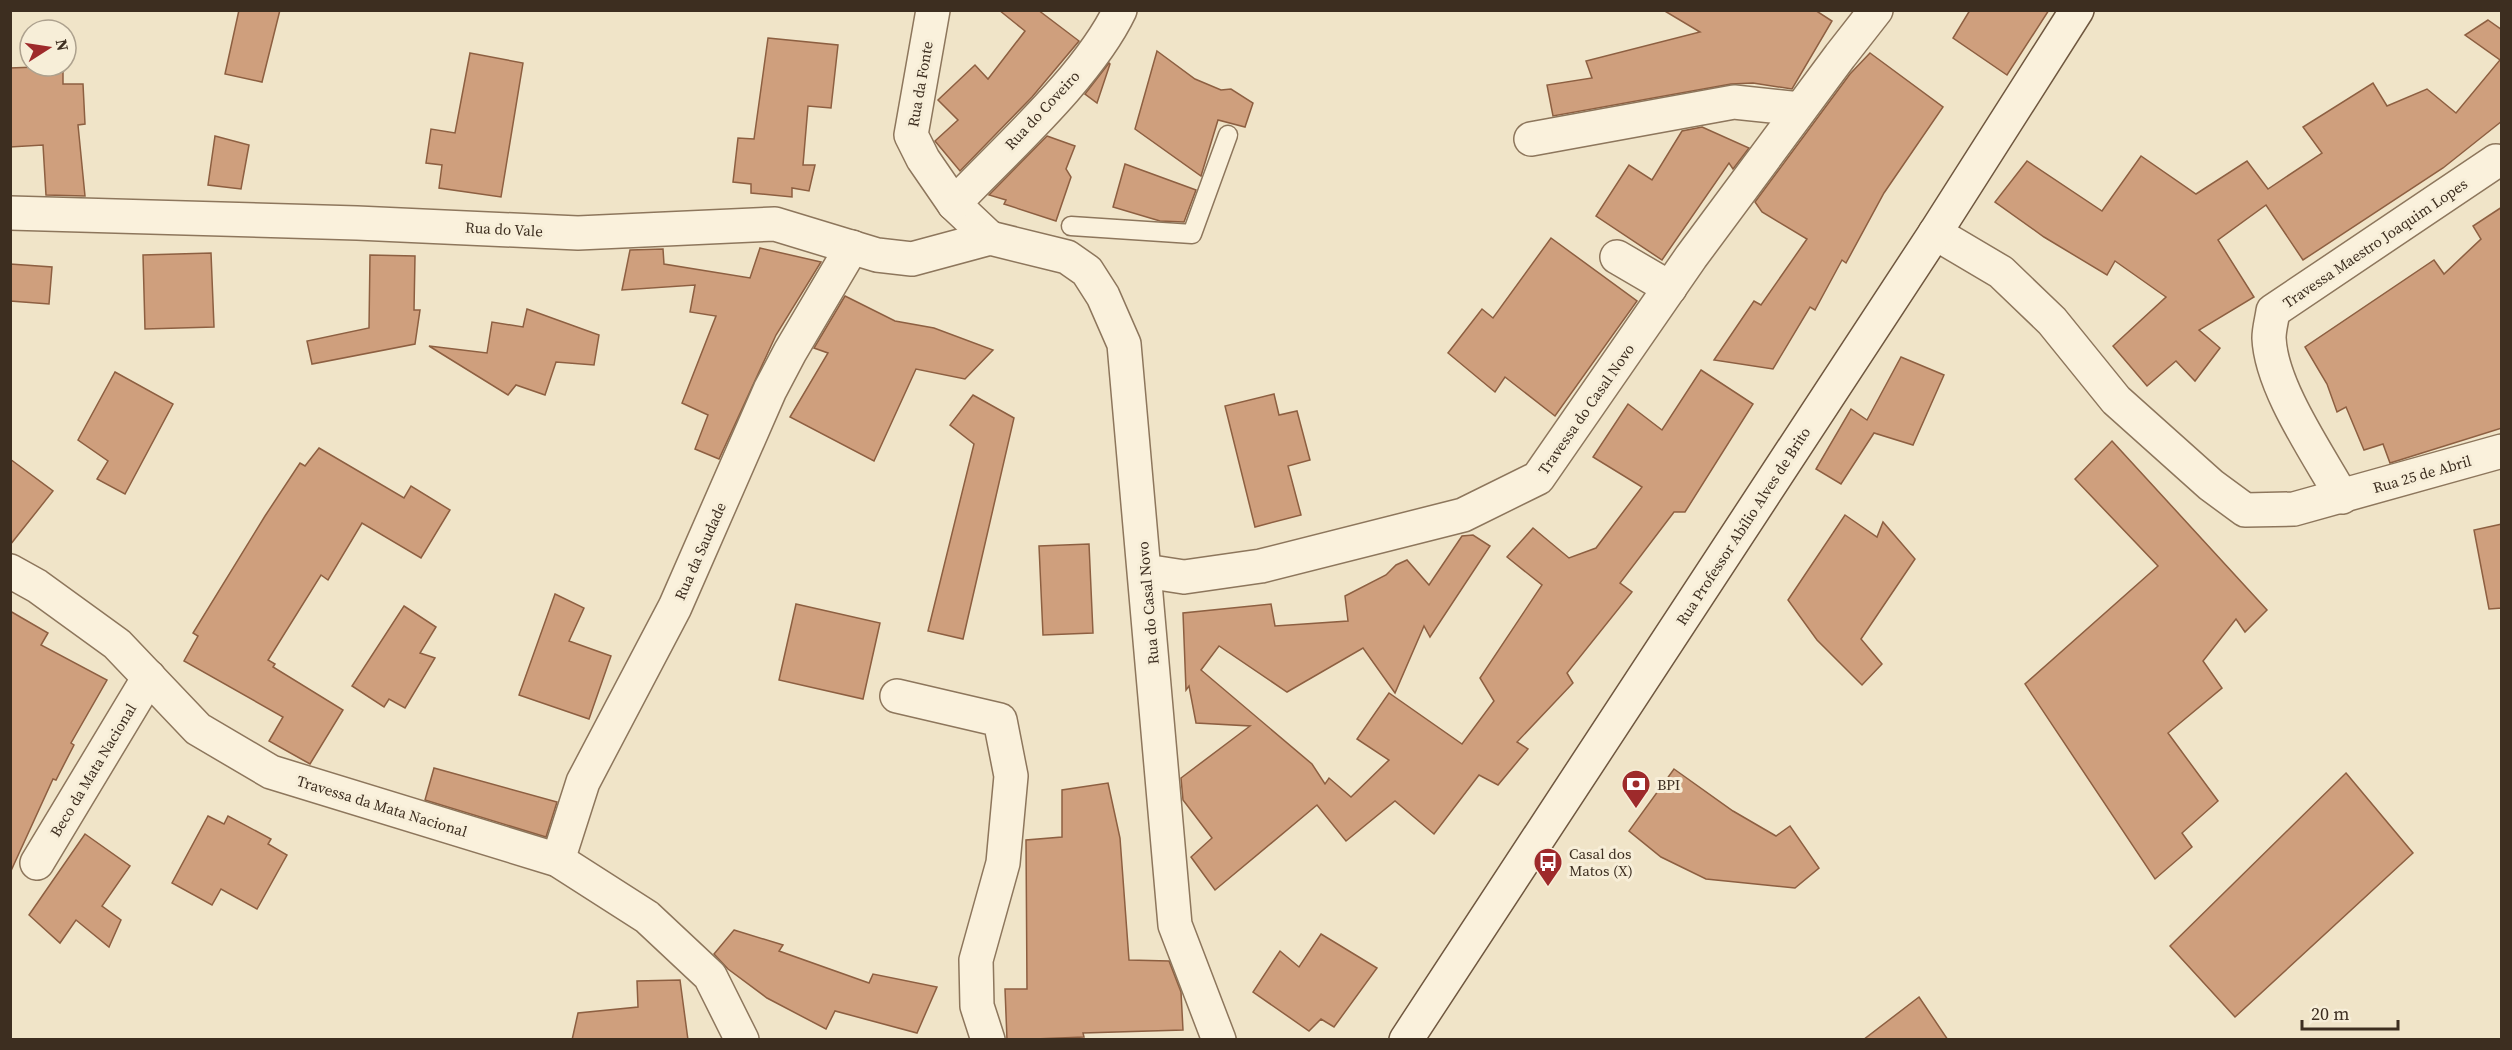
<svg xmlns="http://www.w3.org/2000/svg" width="2512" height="1050" font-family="'Source Serif 4',serif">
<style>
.building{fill:#cf9f7d;stroke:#8d5f41;stroke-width:1.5}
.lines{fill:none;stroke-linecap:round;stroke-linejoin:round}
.lane-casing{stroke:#8d765c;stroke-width:21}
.street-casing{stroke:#8d765c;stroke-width:36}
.secondary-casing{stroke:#6f573f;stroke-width:36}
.lane{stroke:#faf1dc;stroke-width:18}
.street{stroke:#faf1dc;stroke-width:33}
.secondary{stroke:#faf1dc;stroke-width:33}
.labels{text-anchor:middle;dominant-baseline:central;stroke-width:6;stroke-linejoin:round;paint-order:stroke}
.street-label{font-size:15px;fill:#3d2e20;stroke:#f7eed8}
.poi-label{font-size:15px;fill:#3d2e20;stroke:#f7eed8;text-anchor:start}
</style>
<rect width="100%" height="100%" fill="#f0e4c8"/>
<!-- building -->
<g class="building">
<path d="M 239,10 L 280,10 L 262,82 L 225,74 Z"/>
<path d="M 999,10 L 1038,10 L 1079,41 L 1032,97 L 960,171 L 935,141 L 958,120 L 938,100 L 975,65 L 988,79 L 1025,31 Z"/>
<path d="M 1663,10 L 1815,10 L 1832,21 L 1792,89 L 1753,83 L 1731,84 L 1553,116 L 1547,85 L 1592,78 L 1586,61 L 1700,32 Z"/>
<path d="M 1970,10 L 2049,10 L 2007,75 L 1953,38 Z"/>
<path d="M 2488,20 L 2502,30 L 2502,121 L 2443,168 L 2303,260 L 2266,205 L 2218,240 L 2254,297 L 2199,330 L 2220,348 L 2195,381 L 2176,361 L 2147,386 L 2113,346 L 2166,297 L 2115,261 L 2107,275 L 2044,237 L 1995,202 L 2027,161 L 2102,211 L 2141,156 L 2196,194 L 2247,161 L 2268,189 L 2322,153 L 2303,127 L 2373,83 L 2387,106 L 2427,89 L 2456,113 L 2500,60 L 2465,35 Z"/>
<path d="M 768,38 L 838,45 L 831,108 L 808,106 L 803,165 L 815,165 L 809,191 L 792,188 L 792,197 L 751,193 L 751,184 L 733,182 L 738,138 L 754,139 Z"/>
<path d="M 1157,51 L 1195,79 L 1221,90 L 1231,89 L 1253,103 L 1245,127 L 1218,120 L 1201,176 L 1135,129 Z"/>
<path d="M 470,53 L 523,63 L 501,197 L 439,188 L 442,165 L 426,163 L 431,129 L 455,133 Z"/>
<path d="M 1870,53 L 1943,107 L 1884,193 L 1846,263 L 1842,260 L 1815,310 L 1810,307 L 1773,369 L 1714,360 L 1754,301 L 1761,305 L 1807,239 L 1762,212 L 1755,202 L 1850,74 Z"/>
<path d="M 1109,63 L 1110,64 L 1097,103 L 1085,94 Z"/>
<path d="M 63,66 L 63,84 L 83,84 L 85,124 L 78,125 L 85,196 L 46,195 L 43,145 L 10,147 L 10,68 Z"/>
<path d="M 1702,127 L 1749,148 L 1733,169 L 1729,163 L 1662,260 L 1596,216 L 1629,165 L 1652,180 L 1682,131 Z"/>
<path d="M 215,136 L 249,145 L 241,189 L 208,185 Z"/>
<path d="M 1047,136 L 1075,146 L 1066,169 L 1071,177 L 1056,221 L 1004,204 L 1006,200 L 989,195 Z"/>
<path d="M 1125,164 L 1196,190 L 1184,222 L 1160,221 L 1113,207 Z"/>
<path d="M 2502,207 L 2502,428 L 2390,463 L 2383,444 L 2364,450 L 2346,407 L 2337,412 L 2327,384 L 2305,347 L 2434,260 L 2444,274 L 2481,239 L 2473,226 Z"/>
<path d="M 1551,238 L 1637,301 L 1555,416 L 1505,377 L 1495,392 L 1448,353 L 1482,309 L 1493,318 Z"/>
<path d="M 760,248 L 821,262 L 776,335 L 719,459 L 695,449 L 708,415 L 682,403 L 716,316 L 690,312 L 695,285 L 622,290 L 630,250 L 663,249 L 664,264 L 750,278 Z"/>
<path d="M 211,253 L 214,327 L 145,329 L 143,255 Z"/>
<path d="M 370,255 L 415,256 L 414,310 L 420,310 L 415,344 L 312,364 L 307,341 L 369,328 Z"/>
<path d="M 10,264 L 52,267 L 49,304 L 10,301 Z"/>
<path d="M 845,296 L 895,321 L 934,328 L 993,350 L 965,379 L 916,369 L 874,461 L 790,417 L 828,353 L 814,348 Z"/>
<path d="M 527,309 L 599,335 L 594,365 L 556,362 L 545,395 L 516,385 L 508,395 L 429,346 L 487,353 L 492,322 L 523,327 Z"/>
<path d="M 1901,357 L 1944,375 L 1913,445 L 1874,433 L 1841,484 L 1816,469 L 1851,409 L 1867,420 Z"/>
<path d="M 1701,370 L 1753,404 L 1685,512 L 1674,512 L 1620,583 L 1632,592 L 1567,673 L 1573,683 L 1517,742 L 1528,749 L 1498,785 L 1479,775 L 1434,834 L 1395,801 L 1346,841 L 1317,805 L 1215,890 L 1191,857 L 1212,838 L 1183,800 L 1181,778 L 1250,726 L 1196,723 L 1189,686 L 1186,690 L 1183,613 L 1271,604 L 1275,626 L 1348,621 L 1345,596 L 1386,575 L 1396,565 L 1407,560 L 1429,585 L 1462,536 L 1473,535 L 1490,546 L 1430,637 L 1424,626 L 1395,693 L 1363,648 L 1287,692 L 1219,646 L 1201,670 L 1312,764 L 1325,784 L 1329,778 L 1351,797 L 1389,760 L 1357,739 L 1389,693 L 1462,744 L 1494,701 L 1480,678 L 1542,585 L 1507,557 L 1533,528 L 1569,558 L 1596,548 L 1642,487 L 1593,457 L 1628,404 L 1662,430 Z"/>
<path d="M 115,372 L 173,404 L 125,494 L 97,479 L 108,461 L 78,440 Z"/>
<path d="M 1274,394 L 1279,415 L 1297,411 L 1310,460 L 1288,466 L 1301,515 L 1255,527 L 1225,406 Z"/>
<path d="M 973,395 L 1014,418 L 963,639 L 928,631 L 974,444 L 950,425 Z"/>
<path d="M 2112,441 L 2267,610 L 2245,632 L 2236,619 L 2203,661 L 2222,688 L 2168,733 L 2218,801 L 2182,833 L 2192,847 L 2155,879 L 2025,684 L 2158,566 L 2075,479 Z"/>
<path d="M 319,448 L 404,498 L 411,486 L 450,510 L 421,558 L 362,523 L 328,580 L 321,575 L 268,660 L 275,664 L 273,667 L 343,710 L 310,764 L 269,741 L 283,717 L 184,661 L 198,636 L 193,633 L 265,516 L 300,463 L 305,466 Z"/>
<path d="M 10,459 L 53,491 L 10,545 Z"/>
<path d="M 1845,515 L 1877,537 L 1883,522 L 1915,559 L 1861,639 L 1882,664 L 1862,685 L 1817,640 L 1788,600 Z"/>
<path d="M 2502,524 L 2502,608 L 2489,609 L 2474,530 Z"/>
<path d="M 1089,544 L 1093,633 L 1043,635 L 1039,546 Z"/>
<path d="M 555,594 L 584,608 L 569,641 L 611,656 L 589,719 L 519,695 Z"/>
<path d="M 796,604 L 880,623 L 863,699 L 779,680 Z"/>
<path d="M 404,606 L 436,627 L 420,653 L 435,658 L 405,708 L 389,699 L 384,707 L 352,686 Z"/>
<path d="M 10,611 L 48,633 L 41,645 L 107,680 L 71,743 L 74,745 L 56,780 L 53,779 L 10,873 Z"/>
<path d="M 434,768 L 557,802 L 546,837 L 425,800 Z"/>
<path d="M 1674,769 L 1733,811 L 1776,836 L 1790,826 L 1819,868 L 1795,888 L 1706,879 L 1661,857 L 1629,831 Z"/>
<path d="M 2346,773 L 2413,853 L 2235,1017 L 2170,946 Z"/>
<path d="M 1108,783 L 1120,838 L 1129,960 L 1169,961 L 1181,992 L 1183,1030 L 1083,1033 L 1084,1037 L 1007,1040 L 1005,989 L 1027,989 L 1026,840 L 1062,837 L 1062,790 Z"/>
<path d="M 208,816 L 224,824 L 228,816 L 271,839 L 268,844 L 287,855 L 257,909 L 221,889 L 212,905 L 172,883 Z"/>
<path d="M 85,834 L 130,866 L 102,906 L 121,920 L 109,947 L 76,920 L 60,943 L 29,915 Z"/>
<path d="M 734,930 L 783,945 L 779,951 L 869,983 L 873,974 L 937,987 L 917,1033 L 835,1011 L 826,1029 L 767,998 L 728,969 L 714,954 Z"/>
<path d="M 1321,934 L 1377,968 L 1334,1027 L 1321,1019 L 1309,1031 L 1253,992 L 1280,951 L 1299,967 Z"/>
<path d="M 680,980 L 688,1040 L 572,1040 L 578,1013 L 638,1007 L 637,981 Z"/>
<path d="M 1919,997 L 1948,1040 L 1863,1040 Z"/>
</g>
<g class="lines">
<!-- lane casing -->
<g class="lane-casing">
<path id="lane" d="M 1071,226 L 1192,234 L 1228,135"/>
</g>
<!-- street casing -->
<g class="street-casing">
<g id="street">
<path d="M 933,10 L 911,135 L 923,159 L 954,204 L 990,238"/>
<path d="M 1531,139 L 1734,102 L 1800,109"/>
<path d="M 954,204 C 1006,149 1088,77 1120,10"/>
<path d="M 10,213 L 357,223 L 578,233 L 775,224 L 877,255 L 912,259 L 990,238 L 1067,257 L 1087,271 L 1103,296 L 1124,344 L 1175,925 L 1219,1040"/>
<path d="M 1935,233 L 2001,272 L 2052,321 L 2116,400 L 2211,485 L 2245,510 L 2294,509 L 2502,451"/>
<path d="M 1617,257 L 1670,288"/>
<path d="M 2342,497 C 2318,454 2271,387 2269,338 C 2269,329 2272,319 2273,311 L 2496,161"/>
<path d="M 10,571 L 37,586 L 117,644 L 198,729 L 271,772 L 558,860 L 647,917 L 710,976 L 742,1040"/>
<path d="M 1145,571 L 1184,577 L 1261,566 L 1463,515 L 1538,478 L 1691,257 L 1840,56 L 1876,10"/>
<path d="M 897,696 L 1000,720 L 1011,776 L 1003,863 L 976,960 L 977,1006 L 988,1040"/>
<path d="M 558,860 L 583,782 L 675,607 L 770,390 L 790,352 L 852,247"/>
<path d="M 37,863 L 149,677"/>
</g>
</g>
<!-- secondary casing -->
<g class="secondary-casing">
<path id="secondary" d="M 1406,1040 L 1935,233 L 2077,10"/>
</g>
<!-- lane -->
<use href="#lane" class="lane"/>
<!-- street -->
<use href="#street" class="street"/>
<!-- secondary -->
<use href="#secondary" class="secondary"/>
</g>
<!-- icons -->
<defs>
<g id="bank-pin" transform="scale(1.5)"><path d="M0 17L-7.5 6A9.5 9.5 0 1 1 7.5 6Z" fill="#9e2a2b" stroke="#f7eed8"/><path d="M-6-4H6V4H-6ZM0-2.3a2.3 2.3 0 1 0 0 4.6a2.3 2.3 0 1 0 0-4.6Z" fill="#fff"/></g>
<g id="bus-pin" transform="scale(1.5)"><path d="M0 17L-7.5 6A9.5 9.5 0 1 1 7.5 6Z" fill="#9e2a2b" stroke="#f7eed8"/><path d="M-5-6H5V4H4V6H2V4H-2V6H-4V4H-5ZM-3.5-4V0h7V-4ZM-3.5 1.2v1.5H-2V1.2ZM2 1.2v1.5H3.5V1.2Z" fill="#fff"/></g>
</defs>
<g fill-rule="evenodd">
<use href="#bank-pin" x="1636" y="784"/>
<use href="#bus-pin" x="1548" y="862"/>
</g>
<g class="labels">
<!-- street labels -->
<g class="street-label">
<text transform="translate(920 84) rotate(-80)">Rua da Fonte</text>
<text transform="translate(1042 110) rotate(-47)">Rua do Coveiro</text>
<text transform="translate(504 229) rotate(3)">Rua do Vale</text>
<text transform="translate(2375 243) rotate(-34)">Travessa Maestro Joaquim Lopes</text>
<text transform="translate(1586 409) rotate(-55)">Travessa do Casal Novo</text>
<text transform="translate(2422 474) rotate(-16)">Rua 25 de Abril</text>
<text transform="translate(1743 526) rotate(-57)">Rua Professor Abílio Alves de Brito</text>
<text transform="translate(700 551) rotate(-66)">Rua da Saudade</text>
<text transform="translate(1148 603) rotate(-95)">Rua do Casal Novo</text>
<text transform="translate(93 770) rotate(-59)">Beco da Mata Nacional</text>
<text transform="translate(382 806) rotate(17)">Travessa da Mata Nacional</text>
</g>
<!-- poi labels -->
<g class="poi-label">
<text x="1657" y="784">BPI</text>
<text x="1569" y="853">Casal dos<tspan x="1569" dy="17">Matos (X)</tspan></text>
</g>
</g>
<!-- border -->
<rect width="2512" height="1050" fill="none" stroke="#3d2e20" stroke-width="24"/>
<!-- north arrow -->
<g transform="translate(48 48) rotate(78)"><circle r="28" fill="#f7eed8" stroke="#ada18e" stroke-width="1.5"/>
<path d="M0-4.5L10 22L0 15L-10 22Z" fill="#9e2a2b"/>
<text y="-9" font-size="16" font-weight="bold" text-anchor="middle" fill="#3d2e20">N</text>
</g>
<!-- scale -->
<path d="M2302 1020v9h96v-9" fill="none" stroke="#3d2e20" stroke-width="3"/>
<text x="2311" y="1020" font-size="18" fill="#3d2e20" stroke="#f7eed8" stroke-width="4.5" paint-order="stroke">20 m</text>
</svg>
